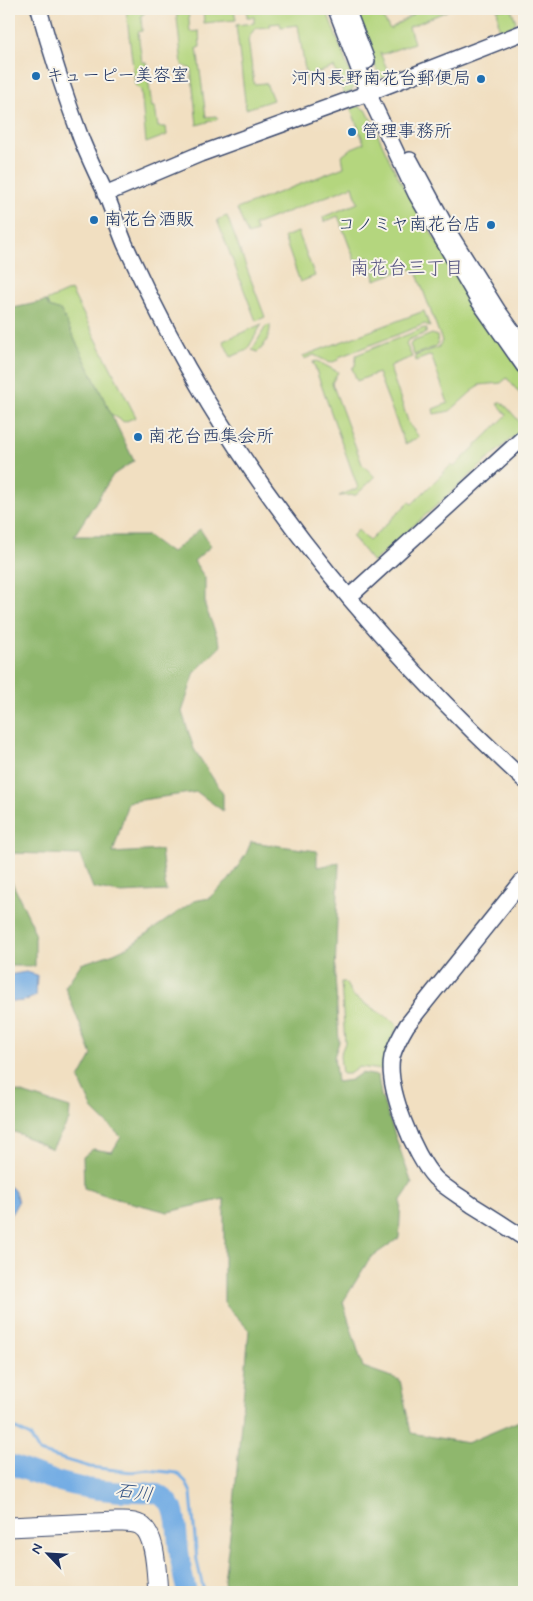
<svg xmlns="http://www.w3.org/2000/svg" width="533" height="1601" font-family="Mynerve,'Klee One',sans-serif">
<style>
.green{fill:#b4d67e;stroke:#68826e}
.forest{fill:#8fb76d;stroke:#557366}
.water{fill:#74ade4;stroke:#486ea1}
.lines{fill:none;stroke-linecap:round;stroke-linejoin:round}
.stream{stroke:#74ade4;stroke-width:3}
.river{stroke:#74ade4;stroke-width:20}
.minor-casing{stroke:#3b496d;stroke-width:18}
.major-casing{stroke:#3b496d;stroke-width:21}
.minor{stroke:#fff;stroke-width:15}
.major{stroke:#fff;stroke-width:19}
.poi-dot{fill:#1f6fb2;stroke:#f7f3e8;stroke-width:2}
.labels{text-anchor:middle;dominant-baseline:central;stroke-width:4;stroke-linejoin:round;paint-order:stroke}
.poi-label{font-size:18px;fill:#1b2f5e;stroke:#f7f3e8;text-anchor:start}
.neighbourhood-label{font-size:19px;fill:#555481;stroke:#f7f3e8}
.water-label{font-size:19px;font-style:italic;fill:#365586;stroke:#f7f3e8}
</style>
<rect width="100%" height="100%" fill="#f7f3e8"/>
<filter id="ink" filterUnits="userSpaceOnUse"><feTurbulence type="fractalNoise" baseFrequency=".02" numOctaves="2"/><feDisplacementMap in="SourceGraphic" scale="10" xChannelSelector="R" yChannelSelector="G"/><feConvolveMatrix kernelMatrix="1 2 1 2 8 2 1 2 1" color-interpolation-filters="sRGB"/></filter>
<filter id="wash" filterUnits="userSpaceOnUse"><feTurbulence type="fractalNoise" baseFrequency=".0096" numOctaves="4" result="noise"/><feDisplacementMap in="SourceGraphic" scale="20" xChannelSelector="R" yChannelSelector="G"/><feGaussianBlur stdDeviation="1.12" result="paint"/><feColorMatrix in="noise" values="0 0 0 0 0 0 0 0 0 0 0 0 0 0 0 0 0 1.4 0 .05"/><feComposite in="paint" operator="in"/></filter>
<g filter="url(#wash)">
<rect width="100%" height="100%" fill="#f1dfc1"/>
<!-- green -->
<g class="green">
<path d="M 126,9 L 144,9 L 144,14 L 141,15 L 142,31 L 138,32 L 142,62 L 146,62 L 152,107 L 155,107 L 158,127 L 166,127 L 167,135 L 146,143 L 141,90 L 135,85 Z"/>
<path d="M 176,9 L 188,9 L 190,32 L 199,31 L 200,47 L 197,48 L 206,117 L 216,116 L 218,119 L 197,125 L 191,69 L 182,65 Z"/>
<path d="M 203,9 L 234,9 L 236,20 L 204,23 Z"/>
<path d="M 247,9 L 326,9 L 355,86 L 351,91 L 344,94 L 334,67 L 314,74 L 315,80 L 307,83 L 298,25 L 281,27 L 280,23 L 270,24 L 270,27 L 255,28 L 248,39 L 254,84 L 266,83 L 273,100 L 246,109 L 236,25 L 254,23 L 254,17 L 247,17 Z"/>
<path d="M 353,9 L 373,9 L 377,17 L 381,15 L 390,29 L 421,9 L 446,9 L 447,11 L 409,27 L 414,43 L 383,54 L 380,53 L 391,78 L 387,79 L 379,76 Z"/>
<path d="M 497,9 L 511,9 L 516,21 L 514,25 L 500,32 C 497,24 499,17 497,9 Z"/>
<path d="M 358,106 L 367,111 L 391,163 L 409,197 L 491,329 L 524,375 L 524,399 L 507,378 L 501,383 L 479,385 L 450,411 L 434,414 L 433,409 L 448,403 L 431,355 L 416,361 L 415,356 L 439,347 L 442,341 L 417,274 L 409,268 L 375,280 L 373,265 L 369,257 L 355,261 L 338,216 L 324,222 L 323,217 L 358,203 L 353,186 L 254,225 L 257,232 L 248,235 L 237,209 L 344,167 L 342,156 L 352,148 L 364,143 L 351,109 Z"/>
<path d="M 227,216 L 265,317 L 256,321 L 217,220 Z"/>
<path d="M 298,232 L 315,276 L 300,282 L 284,237 Z"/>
<path d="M 71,290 L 136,417 L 124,422 L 111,414 L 83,356 L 46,301 Z"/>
<path d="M 424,311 L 430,327 L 425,324 L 339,357 L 338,360 L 330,363 L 314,355 L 304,359 L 303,356 Z"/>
<path d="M 262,324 L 247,350 L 231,357 L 223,341 Z"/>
<path d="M 270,325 C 271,334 265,346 258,352 L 252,350 L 266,326 Z"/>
<path d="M 424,328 L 427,329 L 426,333 L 408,340 L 406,344 L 412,357 L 392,365 L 390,368 L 409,424 L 419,437 L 405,444 L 378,373 L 357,381 L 352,368 L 355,366 L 356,355 Z"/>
<path d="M 432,334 L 437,336 L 438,344 L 435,347 L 414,355 L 410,345 L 412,342 Z"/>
<path d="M 317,361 L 338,372 L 332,383 L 362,464 L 375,477 L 356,495 L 339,496 L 358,488 L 313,362 Z"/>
<path d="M 499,402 L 505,405 L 524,427 L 521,430 L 373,562 L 352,536 L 358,530 L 369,541 L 409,502 L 412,504 L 451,465 L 454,467 L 507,415 L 497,403 Z"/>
<path d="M 341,982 L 345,982 L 353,996 L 396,1023 L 397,1028 L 385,1055 L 383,1070 L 359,1067 L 349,1074 L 342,1074 L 340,1055 L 345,1043 Z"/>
</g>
<!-- forest -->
<g class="forest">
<path d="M 46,301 L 49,307 L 61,311 L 134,461 L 113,475 L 74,536 L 148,536 L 171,553 L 200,529 L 211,546 L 194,561 L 205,578 L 205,606 L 221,646 L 195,672 L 182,712 L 194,749 L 223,794 L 223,811 L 197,792 L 128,802 L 113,853 L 161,850 L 166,891 L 119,893 L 93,888 L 80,855 L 9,853 L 9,309 Z"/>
<path d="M 251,842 L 317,851 L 317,867 L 339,863 L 335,975 L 339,1042 L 334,1057 L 337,1082 L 351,1080 L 361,1073 L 378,1076 L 381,1095 L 412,1184 L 401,1200 L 399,1238 L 370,1258 L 343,1302 L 363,1367 L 400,1380 L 411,1433 L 467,1443 L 524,1419 L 524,1592 L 225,1592 L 224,1580 L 234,1504 L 249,1330 L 224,1303 L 224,1199 L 168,1212 L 117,1199 L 84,1188 L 83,1157 L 93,1149 L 112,1152 L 121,1137 L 93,1110 L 79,1079 L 92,1055 L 65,987 L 81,964 L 114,953 L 129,946 L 194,901 L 209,898 L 229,880 L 246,854 Z"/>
<path d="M 9,876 L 32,924 L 35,937 L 35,966 L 9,966 Z"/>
<path d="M 9,1089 L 70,1108 L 69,1120 L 52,1149 L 15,1132 L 9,1134 Z"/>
</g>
<!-- water -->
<g class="water">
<path d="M 26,972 L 37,975 L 36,996 C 27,1000 19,1004 9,1000 L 9,975 Z"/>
<path d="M 9,1186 C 16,1190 16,1195 18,1202 L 9,1218 Z"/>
</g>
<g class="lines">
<!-- stream -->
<path class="stream" d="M 9,1429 L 16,1429 L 30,1436 L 39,1452 L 90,1467 L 132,1472 L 148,1470 L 177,1473 L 186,1482 L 191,1493 L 197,1561 L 204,1592"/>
<!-- river -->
<path class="river" d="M 9,1466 L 12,1465 C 44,1478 76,1489 111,1491 C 126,1493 142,1490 157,1494 C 165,1497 170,1502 173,1509 C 177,1520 177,1533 178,1543 C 180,1560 182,1576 187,1592"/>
</g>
</g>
<g filter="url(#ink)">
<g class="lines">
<!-- minor casing -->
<g class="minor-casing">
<g id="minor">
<path d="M 39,9 C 51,53 66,98 82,141 C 89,158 97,175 105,192 C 112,209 118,227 125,244 C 150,299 178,353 209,404 C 294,544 404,669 524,780"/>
<path d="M 336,9 L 368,93 L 416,194 L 478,300 L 524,366"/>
<path d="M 347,9 L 367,61"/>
<path d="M 410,160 L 451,236 L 498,311 L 524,347"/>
<path d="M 105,194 L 200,154 L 368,93 L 524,32"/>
<path d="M 349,597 L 524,437"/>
<path d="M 524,879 L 407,1025 C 401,1035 395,1046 392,1057 C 386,1087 414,1156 435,1178 C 446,1189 460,1196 472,1205 C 490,1216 507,1227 524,1238"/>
</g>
</g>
<!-- major casing -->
<g class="major-casing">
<path id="major" d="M 9,1527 L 116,1522 C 123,1522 133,1521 140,1525 C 157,1534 156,1575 158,1592"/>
</g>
<!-- minor -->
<use href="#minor" class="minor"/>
<!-- major -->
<use href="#major" class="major"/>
</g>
</g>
<!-- markers -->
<g class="poi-dot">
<circle cx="36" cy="76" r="5"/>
<circle cx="481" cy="79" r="5"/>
<circle cx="352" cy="132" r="5"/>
<circle cx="94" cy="220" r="5"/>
<circle cx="491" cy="225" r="5"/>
<circle cx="138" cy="437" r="5"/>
</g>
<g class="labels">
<!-- poi labels -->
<g class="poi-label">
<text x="46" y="76">キューピー美容室</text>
<text x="471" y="79" text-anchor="end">河内長野南花台郵便局</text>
<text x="362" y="132">管理事務所</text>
<text x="104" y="220">南花台酒販</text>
<text x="481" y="225" text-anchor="end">コノミヤ南花台店</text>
<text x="148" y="437">南花台西集会所</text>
</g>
<!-- neighbourhood labels -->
<g class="neighbourhood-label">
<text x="407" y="268">南花台三丁目</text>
</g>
<!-- water labels -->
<g class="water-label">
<text transform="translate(134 1493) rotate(8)">石川</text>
</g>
</g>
<!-- margin -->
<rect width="533" height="1601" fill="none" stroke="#f7f3e8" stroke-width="30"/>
<!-- north arrow -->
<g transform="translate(48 1554) rotate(295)" stroke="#f7f3e8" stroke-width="4" paint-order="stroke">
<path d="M0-4L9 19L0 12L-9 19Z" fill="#1b2f5e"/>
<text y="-8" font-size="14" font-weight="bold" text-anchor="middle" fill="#1b2f5e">N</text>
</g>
</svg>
